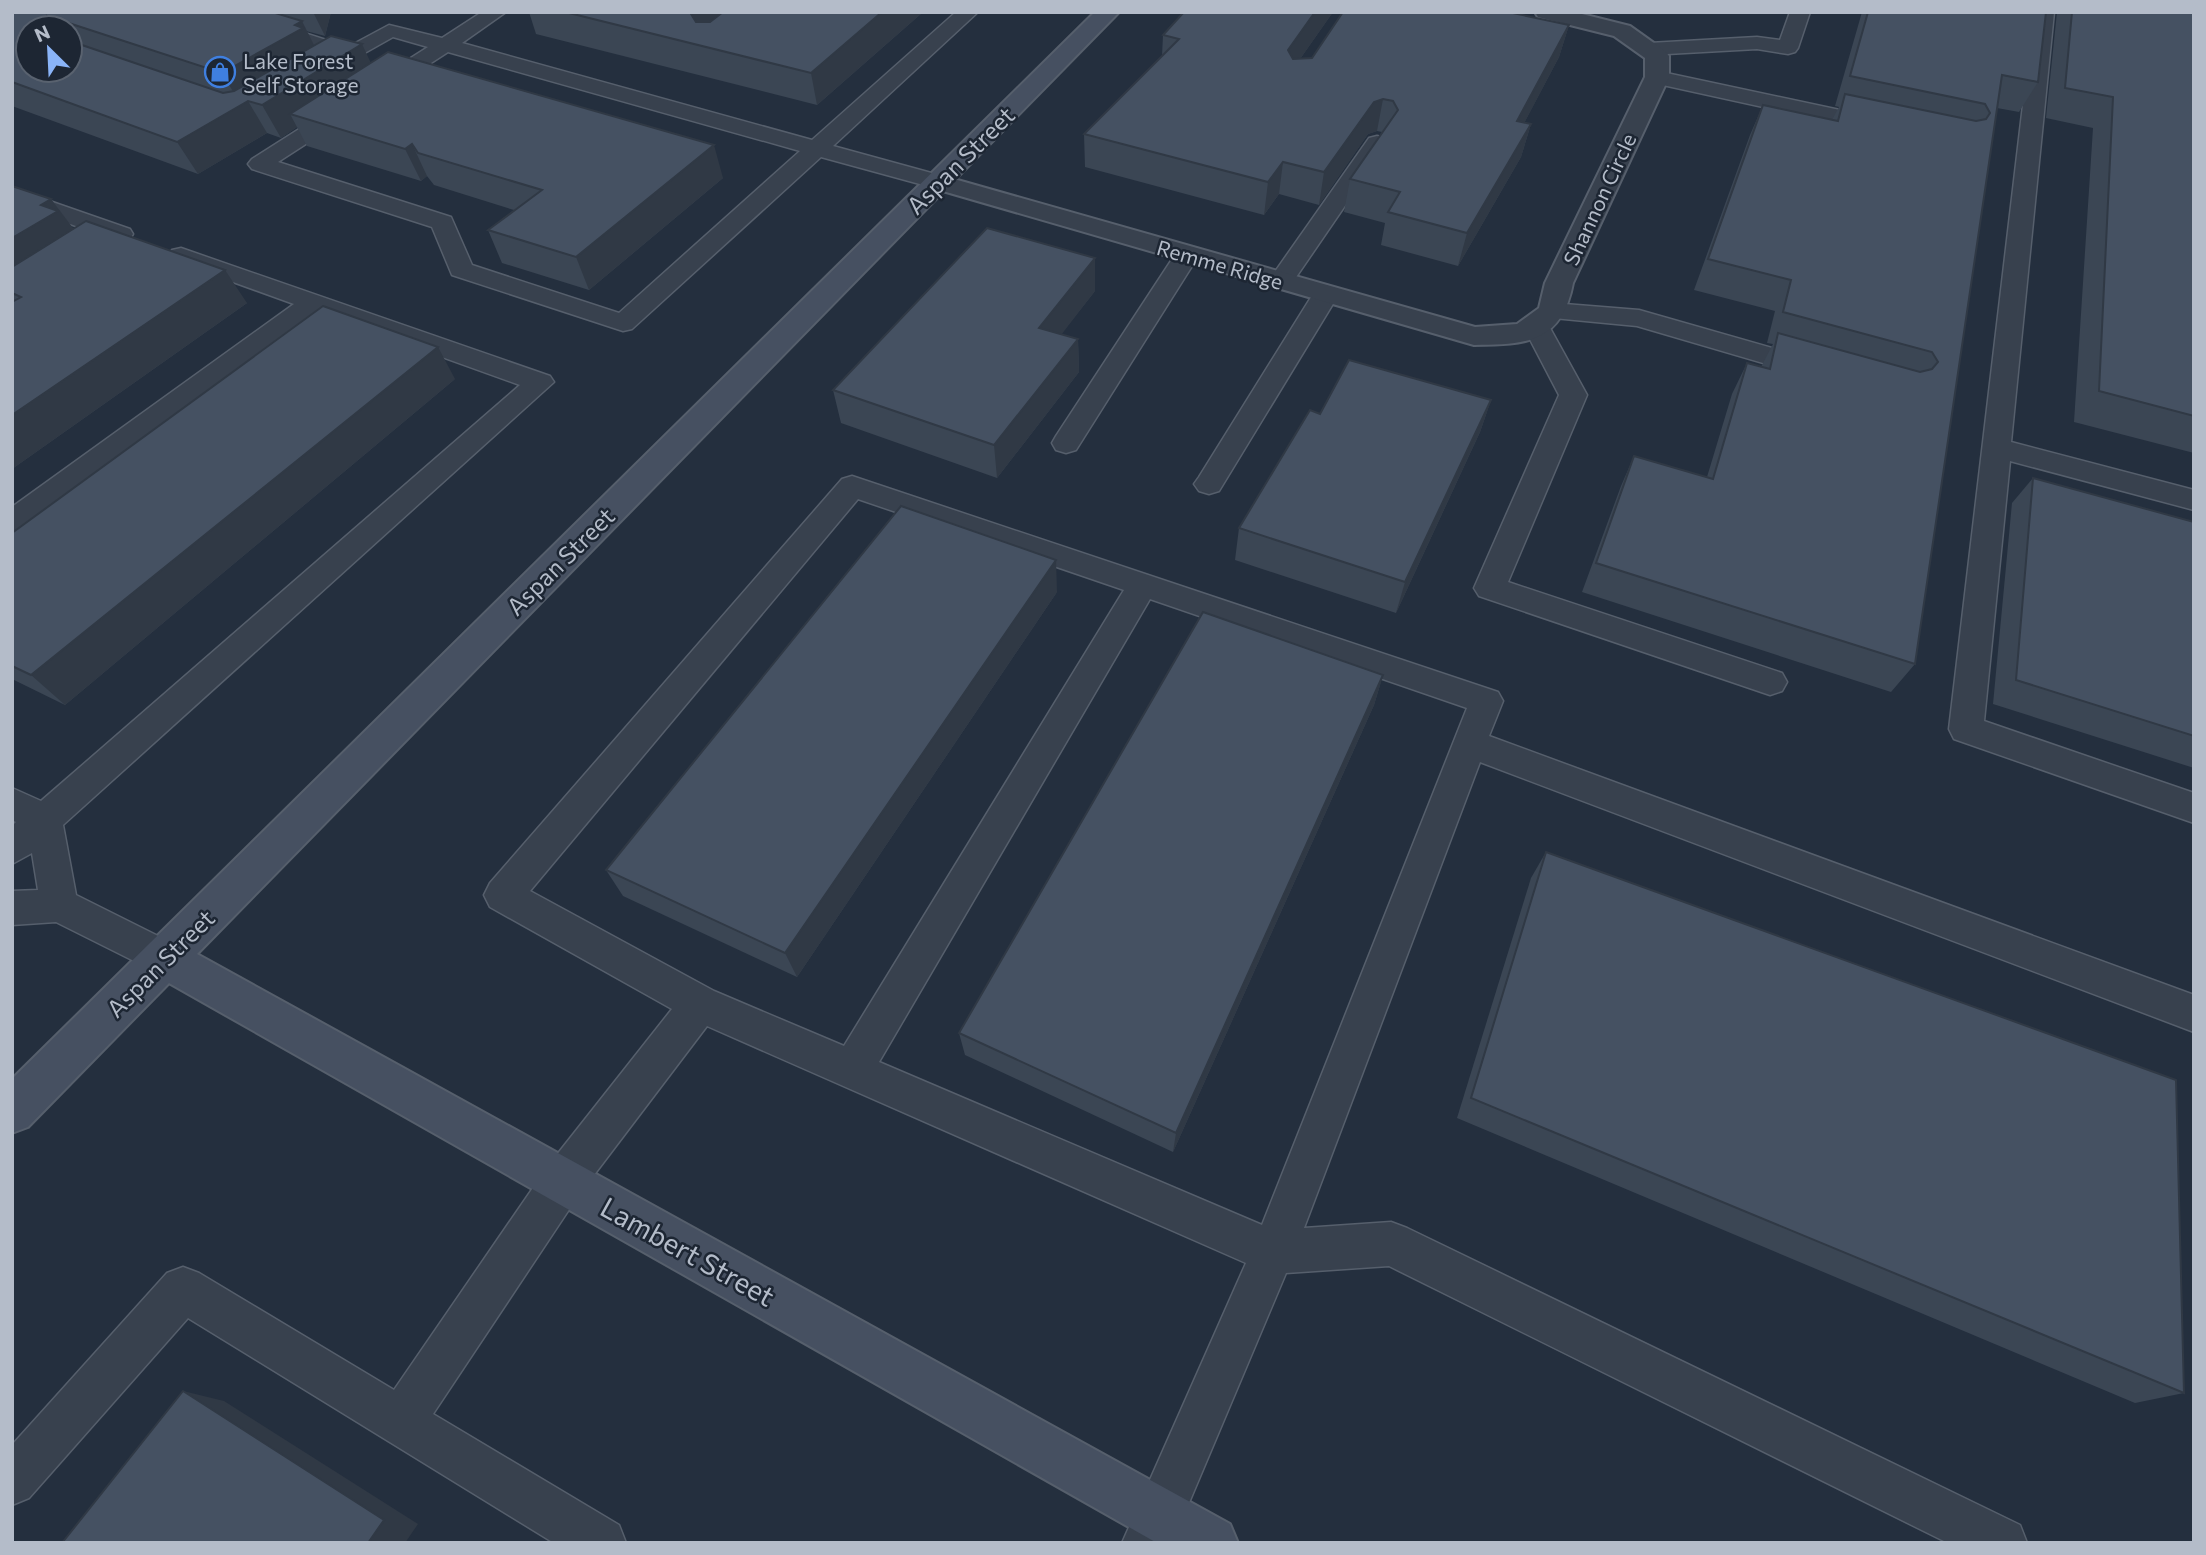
<svg xmlns="http://www.w3.org/2000/svg" width="2206" height="1555" font-family="Commissioner,sans-serif">
<style>
.lines{fill:none;stroke-linecap:round;stroke-linejoin:round}
.lane-casing{stroke:#565f6c;stroke-width:3}
.street-casing{stroke:#565f6c;stroke-width:4}
.secondary-casing{stroke:#565f6c;stroke-width:4}
.lane{fill:#38414e;fill-rule:evenodd}
.street{fill:#38414e;fill-rule:evenodd}
.secondary{fill:#465061;fill-rule:evenodd}
.wall{fill:#3b4654;fill-rule:evenodd}
.shaded-wall{fill:#303945}
.building{fill:#455162;stroke:#303945;stroke-width:2}
.labels{text-anchor:middle;dominant-baseline:central;stroke-width:5;stroke-linejoin:round;paint-order:stroke}
.far-poi-label{font-size:21px;fill:#b4bcc9;stroke:#1d2633;text-anchor:start}
.far-street-label{font-size:21px;fill:#b4bcc9;stroke:#1d2633}
.street-label{font-size:24px;fill:#b4bcc9;stroke:#1d2633}
.near-street-label{font-size:28px;fill:#b4bcc9;stroke:#1d2633}
</style>
<rect width="100%" height="100%" fill="#242f3e"/>
<g class="lines">
<!-- lane casing -->
<g class="lane-casing">
<g id="lane">
<path d="M 207,12 L 239,12 L 348,47 L 389,25 L 442,38 L 482,12 L 506,12 L 462,43 L 812,140 L 956,12 L 978,12 L 833,146 L 946,177 L 950,182 L 946,187 L 938,189 L 821,157 L 632,329 L 623,331 L 452,275 L 432,227 L 252,169 L 248,164 L 252,159 L 428,47 L 393,37 L 322,77 L 314,76 L 311,71 L 333,55 L 210,16 ZM 448,52 L 800,151 L 619,313 L 472,265 L 451,217 L 278,162 Z"/>
<path d="M 1790,12 L 1810,12 L 1798,48 L 1795,52 L 1788,54 L 1757,49 L 1649,55 L 1642,53 L 1639,49 L 1642,45 L 1649,43 L 1757,37 L 1780,40 Z"/>
<path d="M 2034,12 L 2054,12 L 2011,442 L 2194,490 L 2194,510 L 2010,461 L 1984,721 L 2194,793 L 2194,823 L 1954,739 L 1949,729 Z"/>
<path d="M 1657,71 L 1882,119 L 1890,121 L 1893,126 L 1890,131 L 1882,133 L 1649,82 L 1646,77 L 1649,72 Z"/>
<path d="M 1377,136 L 1385,138 L 1388,143 L 1290,286 L 1281,289 L 1272,286 L 1268,281 L 1272,276 L 1369,138 Z"/>
<path d="M 12,188 L 130,229 L 133,234 L 130,239 L 121,241 L 112,239 L 12,203 Z"/>
<path d="M 181,248 L 550,376 L 554,382 L 63,825 L 76,895 L 178,946 L 183,958 L 178,970 L 164,976 L 56,922 L 12,925 L 12,891 L 38,890 L 32,853 L 12,864 L 12,826 L 16,822 L 12,820 L 12,788 L 41,801 L 520,385 L 317,312 L 23,530 L 12,533 L 12,507 L 294,304 L 172,260 L 169,255 L 172,250 Z"/>
<path d="M 1187,248 L 1196,250 L 1199,255 L 1076,450 L 1066,453 L 1056,450 L 1052,443 L 1056,436 L 1178,250 Z"/>
<path d="M 1326,286 L 1335,288 L 1339,294 L 1219,491 L 1209,494 L 1199,491 L 1194,484 L 1199,477 L 1313,294 L 1317,288 Z"/>
<path d="M 1552,303 L 1639,310 L 1821,362 L 1825,368 L 1821,374 L 1811,377 L 1637,326 L 1543,317 L 1539,311 L 1543,305 Z"/>
<path d="M 1537,320 L 1546,322 L 1550,328 L 1587,395 L 1508,582 L 1782,673 L 1787,682 L 1782,691 L 1770,695 L 1479,596 L 1474,588 L 1559,395 L 1524,328 L 1528,322 Z"/>
<path d="M 852,476 L 1498,692 L 1503,701 L 1489,736 L 2194,995 L 2194,1032 L 1480,762 L 1304,1228 L 1391,1222 L 1407,1228 L 2020,1525 L 2027,1543 L 1948,1543 L 1389,1266 L 1286,1273 L 1172,1543 L 1122,1543 L 1246,1263 L 707,1026 L 578,1196 L 433,1414 L 619,1525 L 626,1543 L 554,1543 L 188,1318 L 29,1498 L 12,1505 L 12,1445 L 167,1273 L 183,1267 L 199,1273 L 394,1390 L 548,1166 L 672,1009 L 490,907 L 484,895 L 490,883 L 842,479 ZM 858,499 L 1124,590 L 844,1046 L 714,991 L 530,891 ZM 1150,599 L 1467,708 L 1262,1225 L 879,1062 Z"/>
</g>
</g>
<!-- street casing -->
<g class="street-casing">
<path id="street" d="M 1535,12 L 1574,12 L 1630,26 L 1665,51 L 1669,56 L 1669,77 L 1573,283 C 1562,342 1527,345 1474,345 L 929,187 L 925,182 L 929,177 L 938,174 L 947,177 L 1475,327 L 1517,324 L 1539,308 L 1545,283 L 1645,77 L 1645,58 L 1614,36 L 1538,17 Z"/>
</g>
<!-- secondary casing -->
<g class="secondary-casing">
<path id="secondary" d="M 1095,12 L 1119,12 L 197,954 L 1230,1524 L 1238,1543 L 1157,1543 L 169,983 L 28,1127 L 12,1133 L 12,1079 Z"/>
</g>
<!-- lane -->
<use href="#lane" class="lane"/>
<!-- street -->
<use href="#street" class="street"/>
<!-- secondary -->
<use href="#secondary" class="secondary"/>
</g>
<!-- wall -->
<g class="wall">
<path d="M 12,12 L 331,12 L 325,36 L 306,31 L 314,45 L 723,178 L 589,290 L 502,263 L 488,230 L 514,210 L 434,185 L 427,176 L 421,181 L 307,146 L 297,127 L 281,138 L 267,133 L 198,174 L 12,106 ZM 28,28 L 70,28 L 70,70 Z"/>
<path d="M 529,12 L 923,12 L 817,105 L 536,34 Z"/>
<path d="M 1184,12 L 1333,12 L 1300,59 L 1569,25 L 1559,57 L 1524,123 L 1531,124 L 1521,157 L 1458,266 L 1381,245 L 1385,223 L 1344,212 L 1350,179 L 1382,132 L 1377,131 L 1368,134 L 1319,205 L 1279,194 L 1264,215 L 1085,167 L 1084,134 L 1162,56 L 1163,35 Z"/>
<path d="M 1862,12 L 2046,12 L 2038,82 L 2019,112 L 1997,108 L 1915,664 L 1891,692 L 1582,592 L 1621,486 L 1634,456 L 1707,477 L 1732,394 L 1747,363 L 1761,367 L 1773,344 L 1767,343 L 1775,311 L 1694,290 L 1750,135 L 1763,105 L 1832,120 L 1839,107 L 1835,106 Z"/>
<path d="M 2057,12 L 2194,12 L 2194,453 L 2074,422 L 2093,128 L 2046,118 Z"/>
<path d="M 12,186 L 51,199 L 73,229 L 247,303 L 12,469 Z"/>
<path d="M 1095,291 L 1061,334 L 1078,339 L 1079,372 L 997,478 L 841,423 L 833,390 Z"/>
<path d="M 455,379 L 65,705 L 12,679 L 12,533 Z"/>
<path d="M 1491,400 L 1480,432 L 1396,613 L 1235,560 L 1239,528 Z"/>
<path d="M 2033,478 L 2194,522 L 2194,768 L 1993,704 L 2012,503 Z"/>
<path d="M 1057,592 L 797,977 L 623,896 L 606,870 Z"/>
<path d="M 1383,675 L 1374,705 L 1173,1152 L 965,1055 L 959,1033 Z"/>
<path d="M 1546,852 L 2184,1393 L 2135,1403 L 1457,1118 L 1531,878 Z"/>
</g>
<!-- shaded-wall -->
<g class="shaded-wall">
<path d="M 313,12 L 331,12 L 325,36 Z"/>
<path d="M 692,12 L 740,12 L 699,45 L 691,14 Z"/>
<path d="M 882,12 L 923,12 L 817,105 L 811,73 Z"/>
<path d="M 1315,12 L 1333,12 L 1284,82 L 1288,50 Z"/>
<path d="M 47,16 L 55,28 L 48,28 Z"/>
<path d="M 302,21 L 318,53 L 241,105 L 222,73 Z"/>
<path d="M 1569,25 L 1559,57 L 1508,154 L 1517,121 Z"/>
<path d="M 362,44 L 377,76 L 290,114 L 297,127 L 281,138 L 262,105 Z"/>
<path d="M 1383,99 L 1377,131 L 1368,134 L 1319,205 L 1324,172 L 1374,102 Z"/>
<path d="M 248,101 L 267,133 L 198,174 L 177,142 Z"/>
<path d="M 1531,124 L 1521,157 L 1458,266 L 1467,233 Z"/>
<path d="M 412,144 L 427,176 L 421,181 L 405,149 Z"/>
<path d="M 714,145 L 723,178 L 589,290 L 576,257 Z"/>
<path d="M 1283,162 L 1279,194 L 1264,215 L 1268,182 Z"/>
<path d="M 51,199 L 76,232 L 12,288 L 12,238 L 41,205 Z"/>
<path d="M 1095,258 L 1095,291 L 1041,361 L 1039,328 Z"/>
<path d="M 225,270 L 247,303 L 12,469 L 12,415 Z"/>
<path d="M 1078,339 L 1079,372 L 997,478 L 994,445 Z"/>
<path d="M 438,347 L 455,379 L 65,705 L 31,675 Z"/>
<path d="M 1491,400 L 1480,432 L 1396,613 L 1405,582 Z"/>
<path d="M 1056,560 L 1057,592 L 797,977 L 785,953 Z"/>
<path d="M 1383,675 L 1374,705 L 1173,1152 L 1176,1133 Z"/>
<path d="M 183,1391 L 224,1401 L 418,1524 L 405,1543 L 368,1543 Z"/>
</g>
<!-- building -->
<g class="building">
<path d="M 12,12 L 272,12 L 302,21 L 295,25 L 303,28 L 222,73 L 47,16 L 48,28 L 28,28 L 28,70 L 70,70 L 70,41 L 223,93 L 234,91 L 331,36 L 362,44 L 262,105 L 248,101 L 177,142 L 12,82 Z"/>
<path d="M 565,12 L 692,12 L 691,14 L 696,22 L 710,22 L 723,12 L 882,12 L 811,73 Z"/>
<path d="M 1184,12 L 1315,12 L 1288,50 L 1293,59 L 1312,58 L 1343,12 L 1508,12 L 1569,25 L 1517,121 L 1531,124 L 1467,233 L 1388,212 L 1400,192 L 1350,179 L 1398,110 L 1393,101 L 1383,99 L 1374,102 L 1324,172 L 1283,162 L 1268,182 L 1084,134 L 1179,39 L 1163,35 Z"/>
<path d="M 1868,12 L 2046,12 L 2038,82 L 2002,75 L 1915,664 L 1596,563 L 1634,456 L 1713,479 L 1747,363 L 1770,369 L 1778,333 L 1920,372 L 1932,369 L 1938,362 L 1932,352 L 1783,312 L 1791,280 L 1708,259 L 1763,105 L 1838,121 L 1845,94 L 1976,121 L 1986,119 L 1990,113 L 1985,104 L 1850,76 Z"/>
<path d="M 2072,12 L 2194,12 L 2194,416 L 2099,391 L 2113,97 L 2065,88 Z"/>
<path d="M 388,52 L 714,145 L 576,257 L 488,230 L 542,190 L 418,153 L 412,144 L 405,149 L 290,114 Z"/>
<path d="M 12,186 L 51,199 L 41,205 L 58,211 L 12,238 Z"/>
<path d="M 86,221 L 225,270 L 12,415 L 12,302 L 21,297 L 12,293 L 12,267 Z"/>
<path d="M 987,228 L 1095,258 L 1039,328 L 1078,339 L 994,445 L 833,390 Z"/>
<path d="M 323,306 L 438,347 L 31,675 L 12,666 L 12,533 Z"/>
<path d="M 1349,360 L 1491,400 L 1405,582 L 1239,528 L 1310,410 L 1320,414 Z"/>
<path d="M 2033,478 L 2194,522 L 2194,736 L 2016,680 Z"/>
<path d="M 901,506 L 1056,560 L 785,953 L 606,870 Z"/>
<path d="M 1203,612 L 1383,675 L 1176,1133 L 959,1033 Z"/>
<path d="M 1546,852 L 2176,1080 L 2184,1393 L 1471,1098 Z"/>
<path d="M 183,1391 L 384,1520 L 368,1543 L 62,1543 Z"/>
</g>
<!-- icons -->
<defs>
<g id="shop-ring" transform="scale(1.575)"><circle r="9.5" fill="#1d2633" stroke="#3f7fe0" stroke-width="1.5"/><path d="M-5-2.5h2.3a2.7 3.5 0 0 1 5.4 0H5L5.5 6h-11ZM-1.5-2.5h3a1.5 2.3 0 0 0-3 0Z" fill="#3f7fe0"/></g>
</defs>
<g fill-rule="evenodd">
<use href="#shop-ring" x="220" y="72"/>
</g>
<g class="labels">
<!-- far-poi labels -->
<g class="far-poi-label">
<text x="243" y="60">Lake Forest<tspan x="243" dy="24">Self Storage</tspan></text>
</g>
<!-- far-street labels -->
<g class="far-street-label">
<text transform="translate(1599 199) rotate(-65)">Shannon Circle</text>
<text transform="translate(1220 264) rotate(16)">Remme Ridge</text>
</g>
<!-- street labels -->
<g class="street-label">
<text transform="translate(960 160) rotate(-45)">Aspan Street</text>
<text transform="translate(560 561) rotate(-45)">Aspan Street</text>
<text transform="translate(160 963) rotate(-45)">Aspan Street</text>
</g>
<!-- near-street labels -->
<g class="near-street-label">
<text transform="translate(688 1251) rotate(29)">Lambert Street</text>
</g>
</g>
<!-- border -->
<rect width="2206" height="1555" fill="none" stroke="#b4bcc9" stroke-width="28"/>
<!-- north arrow -->
<g transform="translate(49 49) rotate(336)"><circle r="33" fill="#1d2633" stroke="#59626f" stroke-width="2"/>
<path d="M0-5L12 26L0 18L-12 26Z" fill="#8ab4f8"/>
<text y="-10" font-size="19" font-weight="bold" text-anchor="middle" fill="#b4bcc9">N</text>
</g>
</svg>
